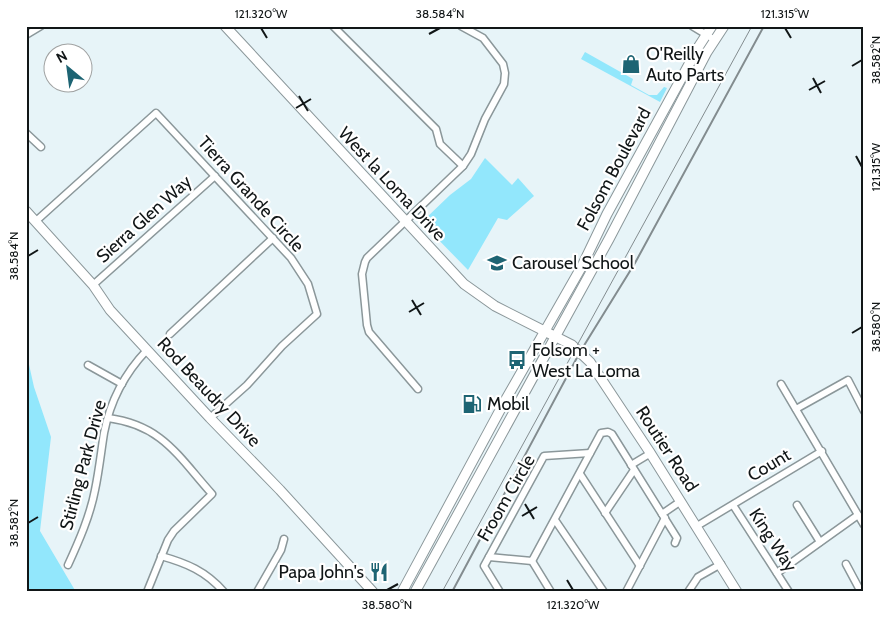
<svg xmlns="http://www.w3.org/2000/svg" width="890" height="618" font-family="Cabin,sans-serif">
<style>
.grass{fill:#92e7fc}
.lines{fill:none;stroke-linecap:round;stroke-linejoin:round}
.minor-casing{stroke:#8b979a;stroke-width:9}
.tertiary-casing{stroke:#8b979a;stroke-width:11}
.secondary-casing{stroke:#8b979a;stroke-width:11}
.minor{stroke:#fff;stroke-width:6}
.tertiary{stroke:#fff;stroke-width:9}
.secondary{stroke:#fff;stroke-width:9}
.tram{stroke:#838c8f;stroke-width:1}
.rail{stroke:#838c8f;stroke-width:2}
.ticks{fill:none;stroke:#111617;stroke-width:2}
.labels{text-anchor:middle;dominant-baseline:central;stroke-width:4.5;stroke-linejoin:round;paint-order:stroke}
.poi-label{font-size:18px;fill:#111617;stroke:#fff;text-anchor:start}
.street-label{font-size:18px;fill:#111617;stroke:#fff}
.neatline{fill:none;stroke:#111617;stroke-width:2}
.ticks-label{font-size:12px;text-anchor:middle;fill:#111617}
</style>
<rect width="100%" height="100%" fill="#e7f4f8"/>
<!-- grass -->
<g class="grass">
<path d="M 585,52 L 633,79 L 631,85 L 649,95 L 657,95 L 664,87 L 667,88 L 660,102 L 581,59 Z"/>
<path d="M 485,158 L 512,185 L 518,178 L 534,196 L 507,220 L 498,218 L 468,270 L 428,229 L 425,219 L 450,195 L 471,179 Z"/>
<path d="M 26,351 L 34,387 L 51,437 L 40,531 L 76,592 L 26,592 Z"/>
</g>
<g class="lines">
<!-- minor casing -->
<g class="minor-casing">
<g id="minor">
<path d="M 333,26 L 436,129 L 440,144 L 463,166"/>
<path d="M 692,26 L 715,40"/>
<path d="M 26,35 L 41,26"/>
<path d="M 26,133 L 41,147"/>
<path d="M 36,221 L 156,113 L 291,258 L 308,284 L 317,314 L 282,346 L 247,385 L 210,418"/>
<path d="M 93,285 L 215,176"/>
<path d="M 170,334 L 273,238"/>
<path d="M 88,365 L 122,384"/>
<path d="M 781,384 L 864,525"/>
<path d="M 418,389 L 369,332 L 367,325 L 362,274 L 365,262 L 367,258 L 463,166 L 471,154 L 485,119 L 504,84 L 505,73 L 503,64 L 483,38 L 461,26"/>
<path d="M 796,409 L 848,380 L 864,411"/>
<path d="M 108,418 C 162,425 178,456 212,494 L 174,531 L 168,540 L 147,592"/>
<path d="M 631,465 L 651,453"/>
<path d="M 580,474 L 640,566"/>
<path d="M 733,505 L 789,592"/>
<path d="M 797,505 L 820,542"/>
<path d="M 605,513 L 634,470"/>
<path d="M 662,514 L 681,501"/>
<path d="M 555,520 L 604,592"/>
<path d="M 697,526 L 822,451"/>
<path d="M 161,556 C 186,563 206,571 224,592"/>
<path d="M 489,557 L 532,561 L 601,433 L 608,432 L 612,434 L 677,538 L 675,543"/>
<path d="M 532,561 L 551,592"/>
<path d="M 846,564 L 861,592"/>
<path d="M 68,565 C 79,541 90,516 95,490 C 99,471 101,452 104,433 C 110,402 125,373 147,350"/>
<path d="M 777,573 L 858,515"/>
<path d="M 257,592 L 281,550 L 284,539"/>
<path d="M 500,592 L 484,566 L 544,456 L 590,453"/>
<path d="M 626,592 L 665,518"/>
<path d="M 688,592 L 698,577 L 721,564"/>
</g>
</g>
<!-- tertiary casing -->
<g class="tertiary-casing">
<g id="tertiary">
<path d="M 225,26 L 464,284 L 495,306 L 572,345 L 590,362 L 649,451 L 737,592"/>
<path d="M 26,211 L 93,285 L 110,310 L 210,418 L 280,490 L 373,592"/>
</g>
</g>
<!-- secondary casing -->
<g class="secondary-casing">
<g id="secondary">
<path d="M 402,592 L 506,399 L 582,266 L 607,214 L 699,46 L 712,26"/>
<path d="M 415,592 L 609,239 L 707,52 L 724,26"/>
</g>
</g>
<!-- minor -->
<use href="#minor" class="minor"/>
<!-- tertiary -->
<use href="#tertiary" class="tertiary"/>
<!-- secondary -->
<use href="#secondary" class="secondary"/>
<!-- tram -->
<path class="tram" d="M 442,592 L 752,26"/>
<!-- rail -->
<path class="rail" d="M 452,592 L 580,352 L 635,263 L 764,26"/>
</g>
<!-- ticks -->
<path class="ticks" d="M 261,28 L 267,38M 785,28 L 791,38M 429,34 L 440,28M 852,66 L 862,60M 813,78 L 821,93M 809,90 L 825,81M 299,96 L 308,111M 296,108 L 311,99M 856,156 L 862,167M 28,256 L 38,250M 412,300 L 421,315M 409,312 L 424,303M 852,333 L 862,327M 525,504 L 534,519M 522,516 L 537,507M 28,523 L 38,517M 567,580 L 573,590M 387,590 L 398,584"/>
<!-- icons -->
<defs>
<g id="shop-bare" transform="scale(1.5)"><path d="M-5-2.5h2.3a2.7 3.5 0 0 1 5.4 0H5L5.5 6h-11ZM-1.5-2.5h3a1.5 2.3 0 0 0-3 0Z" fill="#1d6473" stroke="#fff" stroke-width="2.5" paint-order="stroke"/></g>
<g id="school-bare" transform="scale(1.5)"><path d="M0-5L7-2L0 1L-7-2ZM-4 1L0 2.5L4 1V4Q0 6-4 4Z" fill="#1d6473" stroke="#fff" stroke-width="2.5" paint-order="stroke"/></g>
<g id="bus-bare" transform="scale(1.5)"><path d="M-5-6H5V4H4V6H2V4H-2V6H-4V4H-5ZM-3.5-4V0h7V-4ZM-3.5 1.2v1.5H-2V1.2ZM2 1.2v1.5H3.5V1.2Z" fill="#1d6473" stroke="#fff" stroke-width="2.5" paint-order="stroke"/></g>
<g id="fuel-bare" transform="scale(1.5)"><path d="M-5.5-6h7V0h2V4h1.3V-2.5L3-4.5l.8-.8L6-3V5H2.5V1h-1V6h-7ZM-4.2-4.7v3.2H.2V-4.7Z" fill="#1d6473" stroke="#fff" stroke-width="2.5" paint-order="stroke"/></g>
<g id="restaurant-bare" transform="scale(1.5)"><path d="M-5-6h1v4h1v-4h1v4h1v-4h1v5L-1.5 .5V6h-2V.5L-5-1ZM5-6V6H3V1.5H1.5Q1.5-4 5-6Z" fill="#1d6473" stroke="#fff" stroke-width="2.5" paint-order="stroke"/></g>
</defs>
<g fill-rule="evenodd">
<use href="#shop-bare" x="631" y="64"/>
<use href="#school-bare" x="497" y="263"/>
<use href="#bus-bare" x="517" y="360"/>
<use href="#fuel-bare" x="472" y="404"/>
<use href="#restaurant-bare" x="379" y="572"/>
</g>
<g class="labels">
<!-- poi labels -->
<g class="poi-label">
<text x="646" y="54">O'Reilly<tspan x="646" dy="21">Auto Parts</tspan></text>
<text x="512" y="263">Carousel School</text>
<text x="532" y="350">Folsom +<tspan x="532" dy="21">West La Loma</tspan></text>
<text x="487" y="404">Mobil</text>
<text x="364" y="572" text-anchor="end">Papa John's</text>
</g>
<!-- street labels -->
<g class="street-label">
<text transform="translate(614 169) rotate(-62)">Folsom Boulevard</text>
<text transform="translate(392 184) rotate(47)">West la Loma Drive</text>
<text transform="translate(251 194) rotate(48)">Tierra Grande Circle</text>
<text transform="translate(144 219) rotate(-42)">Sierra Glen Way</text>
<text transform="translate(209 392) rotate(47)">Rod Beaudry Drive</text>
<text transform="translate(667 449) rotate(57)">Routier Road</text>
<text transform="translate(83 465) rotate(-75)">Stirling Park Drive</text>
<text transform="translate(769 465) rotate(-31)">Count</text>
<text transform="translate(506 498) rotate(-60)">Froom Circle</text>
<text transform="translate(773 540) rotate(57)">King Way</text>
</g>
</g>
<!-- border -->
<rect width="890" height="618" fill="none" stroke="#ffffff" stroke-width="55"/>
<!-- north arrow -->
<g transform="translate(68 68) rotate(331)"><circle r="24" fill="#ffffff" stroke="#a0a2a2"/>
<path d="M0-4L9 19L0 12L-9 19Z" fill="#1d6473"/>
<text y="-8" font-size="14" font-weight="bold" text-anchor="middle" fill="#111617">N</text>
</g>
<rect x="28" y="28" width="834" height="562" class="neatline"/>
<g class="ticks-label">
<text x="261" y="18">121.320°W</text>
<text x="440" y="18">38.584°N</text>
<text x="785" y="18">121.315°W</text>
<text transform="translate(876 60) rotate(-90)" y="4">38.582°N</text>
<text transform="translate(876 167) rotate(-90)" y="4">121.315°W</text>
<text transform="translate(14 256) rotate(-90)" y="4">38.584°N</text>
<text transform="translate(876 327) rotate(-90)" y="4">38.580°N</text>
<text transform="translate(14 523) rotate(-90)" y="4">38.582°N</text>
<text x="387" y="609">38.580°N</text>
<text x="573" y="609">121.320°W</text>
</g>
</svg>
